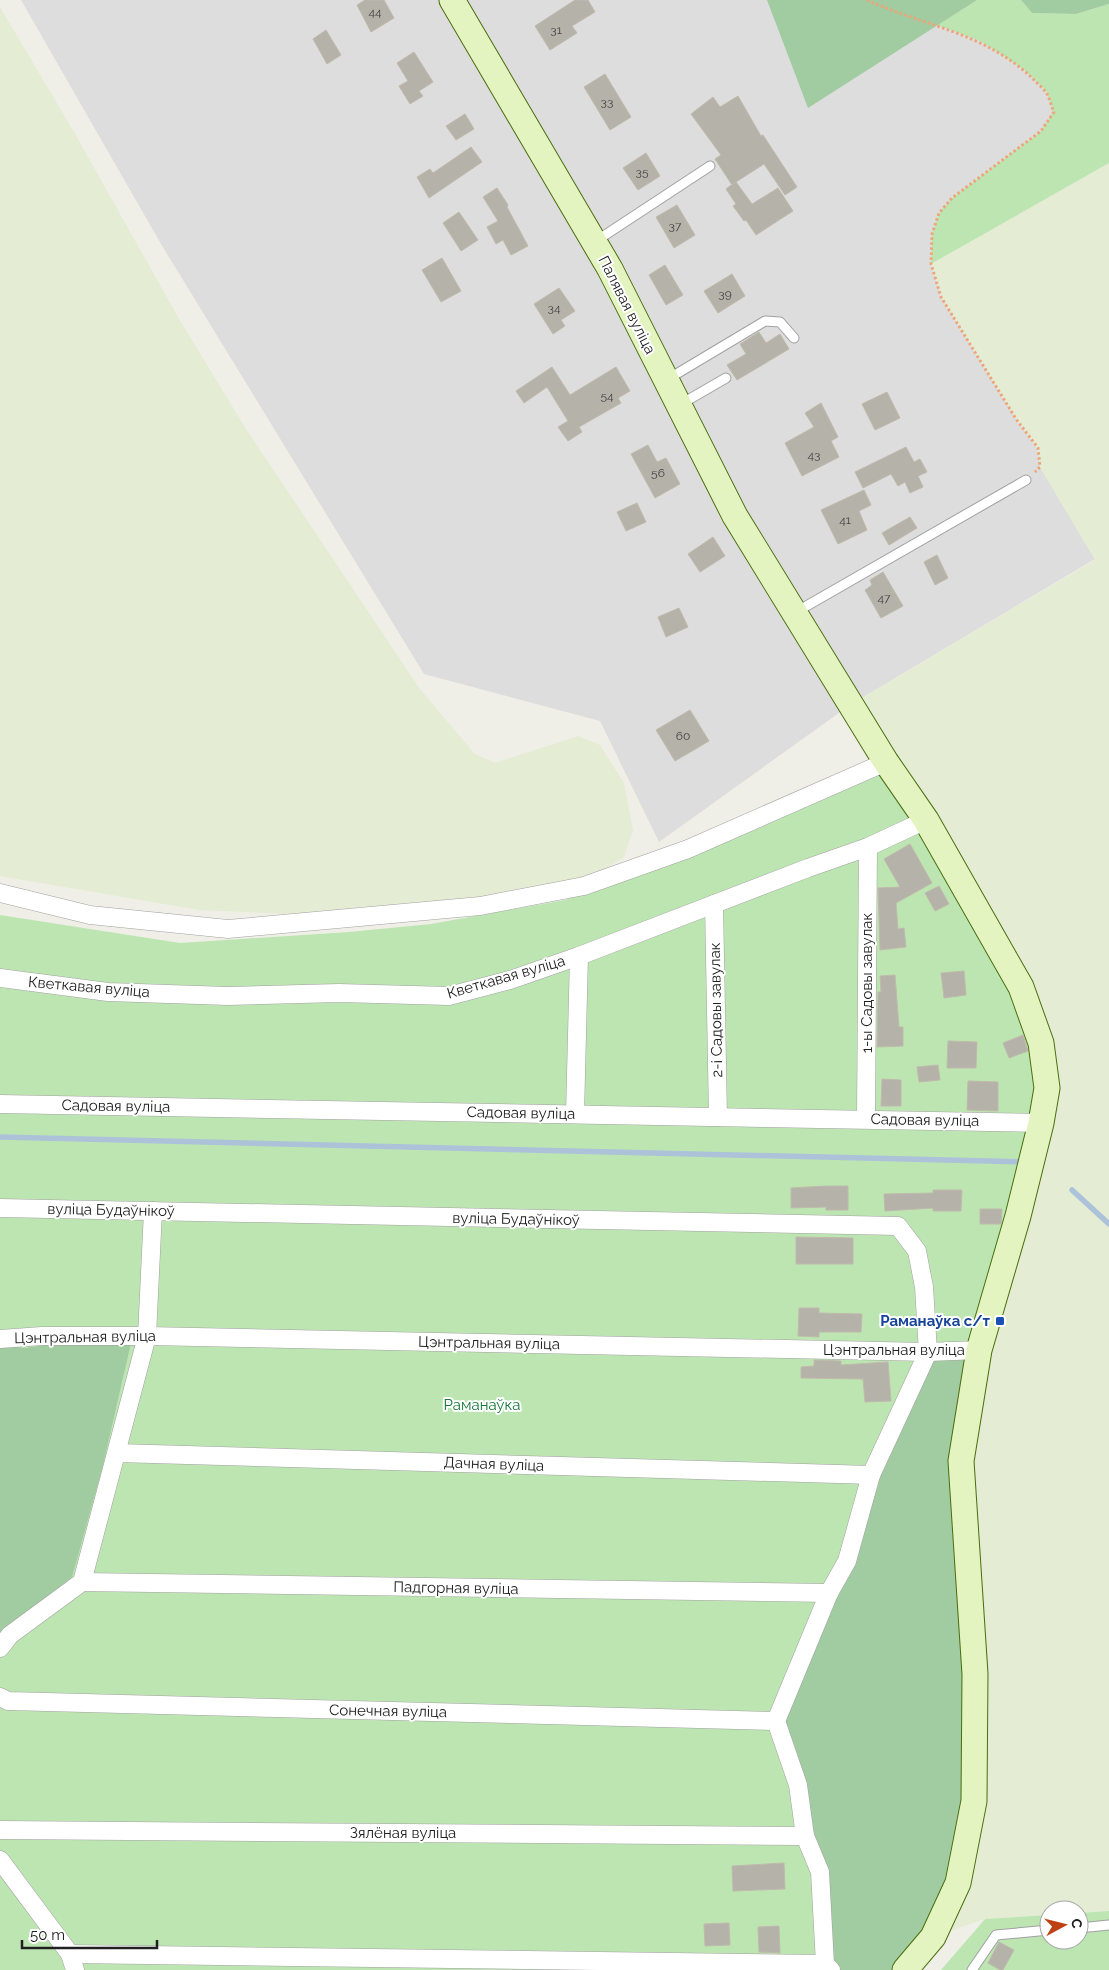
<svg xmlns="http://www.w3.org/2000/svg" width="1109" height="1970" font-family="Raleway,sans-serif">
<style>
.residential{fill:#dedddd}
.farmland{fill:#e4ecd4}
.grass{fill:#bde5b2}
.forest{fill:#a1cba0}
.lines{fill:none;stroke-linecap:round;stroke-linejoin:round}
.stream{stroke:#acc2d9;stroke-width:5.5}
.building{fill:#b5b2aa;stroke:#c0baab}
.lane-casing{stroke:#a1a1a1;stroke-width:11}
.street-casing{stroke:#a1a1a1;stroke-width:19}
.secondary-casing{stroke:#4a6e0f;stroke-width:27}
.path{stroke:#eda57a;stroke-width:3;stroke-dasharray:2.5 2.5;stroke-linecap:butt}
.lane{stroke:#fff;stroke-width:9}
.street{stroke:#fff;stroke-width:18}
.secondary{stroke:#e3f4c0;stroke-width:25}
.transit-dot{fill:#1a4fb4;stroke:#fff;stroke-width:2}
.labels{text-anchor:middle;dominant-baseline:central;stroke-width:4;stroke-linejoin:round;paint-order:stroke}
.number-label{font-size:12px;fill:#454442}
.street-label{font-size:15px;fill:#202020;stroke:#fff}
.transit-label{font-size:15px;font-weight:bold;fill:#164399;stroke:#fff;text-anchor:end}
.park-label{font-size:15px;fill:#167638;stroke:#fff}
</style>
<rect width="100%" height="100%" fill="#efefe7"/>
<!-- residential -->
<path class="residential" d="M 21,0 L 977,0 L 938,25 L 980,41 L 1023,69 L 1047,92 L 1054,112 L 1041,131 L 952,198 L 939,213 L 932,234 L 931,264 L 1038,448 L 1040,467 L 1095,559 L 850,705 L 659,842 L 600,721 L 424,674 L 161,244 Z"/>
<!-- farmland -->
<g class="farmland">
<path d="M 0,7 L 74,132 L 178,317 L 246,429 L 420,689 L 475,754 L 495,763 L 578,736 L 600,745 L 624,783 L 633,830 L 624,857 L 591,878 L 480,906 L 360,917 L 199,910 L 0,876 Z"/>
<path d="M 1109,163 L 1109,1911 L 1079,1913 L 1079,1910 L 1049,1910 L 1049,1915 L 985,1919 L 933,1937 L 961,1461 L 1041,1123 L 850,705 L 1095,560 L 1040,467 L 1037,448 L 1016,419 L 941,297 L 931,264 Z"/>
</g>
<!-- grass -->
<g class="grass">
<path d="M 977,0 L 1021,0 L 1032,13 L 1076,14 L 1109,4 L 1109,163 L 931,264 L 932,234 L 939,213 L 952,198 L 1041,131 L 1053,112 L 1047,92 L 1023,69 L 980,41 L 937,25 Z"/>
<path d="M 886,762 L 1021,987 L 1047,1088 L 979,1350 L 905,1970 L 0,1970 L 0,915 L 180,943 L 349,932 L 431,924 L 565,900 L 781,818 Z"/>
<path d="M 1109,1911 L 1109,1970 L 941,1970 L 985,1919 L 1049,1915 L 1049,1940 L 1079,1940 L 1079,1913 Z"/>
</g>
<!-- forest -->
<g class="forest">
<path d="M 767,0 L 977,0 L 808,108 Z"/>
<path d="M 1021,0 L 1109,0 L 1109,4 L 1076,14 L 1032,13 Z"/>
<path d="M 73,1341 L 131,1343 L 102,1469 L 72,1577 L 0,1633 L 0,1345 L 25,1348 Z"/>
<path d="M 979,1350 L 961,1461 L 975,1674 L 958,1883 L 905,1970 L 831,1970 L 820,1872 L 776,1721 L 871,1475 L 928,1352 Z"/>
</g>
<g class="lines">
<!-- stream -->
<g class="stream">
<path d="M 0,1137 L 1025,1162"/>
<path d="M 1072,1190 L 1109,1224"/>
</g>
</g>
<!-- building -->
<g class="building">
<path d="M 365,0 L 384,0 L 394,18 L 371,32 L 357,5 Z"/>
<path d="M 575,0 L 588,0 L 595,12 L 572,26 L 577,33 L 550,50 L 535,26 Z"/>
<path d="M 326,30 L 341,55 L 327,64 L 313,39 Z"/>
<path d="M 414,52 L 433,82 L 419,91 L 423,96 L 410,104 L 399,86 L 408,81 L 397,63 Z"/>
<path d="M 605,74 L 631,117 L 610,130 L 584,87 Z"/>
<path d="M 738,96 L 761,136 L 763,135 L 797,187 L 785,195 L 764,164 L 736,182 L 752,204 L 778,188 L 793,211 L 756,235 L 746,220 L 744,221 L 733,206 L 736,204 L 726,189 L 735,182 L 732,185 L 715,159 L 721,155 L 691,114 L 713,97 L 720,107 Z"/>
<path d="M 465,114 L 474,129 L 456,140 L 446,126 Z"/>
<path d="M 471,147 L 482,162 L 429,198 L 417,177 L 430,169 L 433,173 Z"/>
<path d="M 646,153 L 660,176 L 638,190 L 623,168 Z"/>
<path d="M 497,188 L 508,205 L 507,207 L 528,246 L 511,255 L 503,240 L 496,244 L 487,227 L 498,221 L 483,197 Z"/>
<path d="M 677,205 L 695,235 L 674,248 L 656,217 Z"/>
<path d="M 459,212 L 478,240 L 461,251 L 443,223 Z"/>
<path d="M 442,258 L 461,291 L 441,302 L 422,270 Z"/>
<path d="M 665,265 L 683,295 L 666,305 L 649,275 Z"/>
<path d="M 732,274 L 745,296 L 718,313 L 704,291 Z"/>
<path d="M 559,288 L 575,311 L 561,320 L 565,326 L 553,334 L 534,304 Z"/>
<path d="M 759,332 L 766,343 L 780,334 L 789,349 L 737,380 L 727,365 L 746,354 L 740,344 Z"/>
<path d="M 552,367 L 570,395 L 616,367 L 630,391 L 618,398 L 621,403 L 579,427 L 582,432 L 568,441 L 558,427 L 568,421 L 547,387 L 524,403 L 516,391 Z"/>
<path d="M 887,392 L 900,418 L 875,430 L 862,404 Z"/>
<path d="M 821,403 L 838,437 L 831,441 L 839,457 L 802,476 L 785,443 L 814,427 L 805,413 Z"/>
<path d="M 648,445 L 657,462 L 666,458 L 680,484 L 655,498 L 631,454 Z"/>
<path d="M 906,447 L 914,462 L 920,459 L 927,472 L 918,476 L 923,487 L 910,493 L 905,482 L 898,486 L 891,474 L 863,488 L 855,472 Z"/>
<path d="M 864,490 L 871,505 L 859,511 L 867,530 L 838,544 L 821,510 Z"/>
<path d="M 637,503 L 646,522 L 626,531 L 617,512 Z"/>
<path d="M 910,517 L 917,528 L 889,545 L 882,533 Z"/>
<path d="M 713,537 L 725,556 L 700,572 L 688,554 Z"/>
<path d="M 937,555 L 948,578 L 935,585 L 924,562 Z"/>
<path d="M 883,572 L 903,606 L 881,618 L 865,590 L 872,585 L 870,580 Z"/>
<path d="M 679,608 L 688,627 L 666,637 L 658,617 Z"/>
<path d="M 690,710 L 709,741 L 675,761 L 656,730 Z"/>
<path d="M 910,844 L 932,883 L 896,903 L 898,929 L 904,928 L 906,947 L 880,950 L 878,888 L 900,887 L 884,859 Z"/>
<path d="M 939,886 L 949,904 L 935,911 L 925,893 Z"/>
<path d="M 964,971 L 966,995 L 944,998 L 941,973 Z"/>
<path d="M 895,975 L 899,1027 L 903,1027 L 903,1046 L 877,1047 L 878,992 L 881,992 L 880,976 Z"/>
<path d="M 1023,1035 L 1028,1051 L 1009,1058 L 1003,1043 Z"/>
<path d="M 948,1041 L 977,1042 L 976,1068 L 947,1068 Z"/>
<path d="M 938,1065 L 940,1080 L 919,1082 L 917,1067 Z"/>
<path d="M 882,1079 L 901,1080 L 901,1106 L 881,1106 Z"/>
<path d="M 968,1081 L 998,1082 L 998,1111 L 967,1110 Z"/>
<path d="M 826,1186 L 848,1186 L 848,1210 L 826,1210 L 826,1207 L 791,1208 L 791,1188 Z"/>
<path d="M 933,1190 L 962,1190 L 961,1211 L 933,1211 L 933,1208 L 885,1211 L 884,1194 L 933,1193 Z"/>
<path d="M 980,1209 L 1002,1209 L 1001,1224 L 980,1224 Z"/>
<path d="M 796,1237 L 853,1238 L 853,1264 L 796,1264 Z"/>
<path d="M 799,1308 L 819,1308 L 819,1313 L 862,1314 L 861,1332 L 819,1332 L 819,1337 L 798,1336 Z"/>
<path d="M 814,1360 L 841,1361 L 841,1365 L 888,1362 L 891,1401 L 865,1402 L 863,1379 L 801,1378 L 801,1367 L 814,1366 Z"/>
<path d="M 784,1863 L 785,1889 L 733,1891 L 732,1866 Z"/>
<path d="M 729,1923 L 730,1945 L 705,1946 L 704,1924 Z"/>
<path d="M 779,1926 L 780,1953 L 759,1952 L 758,1927 Z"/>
<path d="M 999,1942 L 1014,1950 L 1003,1970 L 1000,1970 L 988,1963 Z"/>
</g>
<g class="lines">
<!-- lane casing -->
<g class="lane-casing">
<g id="lane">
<path d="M 596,241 L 710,166"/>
<path d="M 668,379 L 765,321 L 780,322 L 794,338"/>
<path d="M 681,404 L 726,378"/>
<path d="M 796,612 L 1026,480"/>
<path d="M 1079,1928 L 1109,1925"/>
<path d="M 972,1970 L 996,1935 L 1049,1930"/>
</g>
</g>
<!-- street casing -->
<g class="street-casing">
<g id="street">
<path d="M 0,893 L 90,915 L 228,929 L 480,906 L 584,886 L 688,849 L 886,762"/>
<path d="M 714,904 L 718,1117"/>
<path d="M 0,978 L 108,992 L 228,996 L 339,993 L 449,996 L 510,980 L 579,956 L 808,868 L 868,847 L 926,820"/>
<path d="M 0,1104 L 1041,1123"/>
<path d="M 575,1114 L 579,956"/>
<path d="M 866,1119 L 868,847"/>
<path d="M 0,1208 L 898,1226 L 917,1251 L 924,1287 L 928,1352 L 871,1475 L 847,1561 L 829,1593 L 776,1721 L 798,1785 L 805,1836 L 820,1872 L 825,1964 L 831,1970"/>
<path d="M 0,1339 L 42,1336 L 147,1336 L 928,1352 L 979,1350"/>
<path d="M 117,1453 L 871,1475"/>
<path d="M 82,1582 L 829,1593"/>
<path d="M 0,1648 L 10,1635 L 82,1582 L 147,1336 L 153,1211"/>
<path d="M 0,1697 L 8,1701 L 776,1721"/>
<path d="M 0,1830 L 805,1836"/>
<path d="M 0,1860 L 70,1954 L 75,1970"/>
<path d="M 70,1954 L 825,1964"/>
</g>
</g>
<!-- secondary casing -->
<g class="secondary-casing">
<path id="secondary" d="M 452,0 L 610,269 L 735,516 L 886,762 L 926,820 L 1021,987 L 1041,1043 L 1047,1088 L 1041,1123 L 1018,1216 L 979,1350 L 961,1461 L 975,1674 L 974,1801 L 958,1883 L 933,1937 L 905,1970"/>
</g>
<!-- path -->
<path class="path" d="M 867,0 C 924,26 987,33 1034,80 C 1038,84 1044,89 1047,94 C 1050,99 1051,106 1054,112 L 1041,131 L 952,198 L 939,213 L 932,234 L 931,264 L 941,297 L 1016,419 L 1038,448 L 1040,467 L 1035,472"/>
<!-- lane -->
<use href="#lane" class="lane"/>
<!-- street -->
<use href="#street" class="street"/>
<!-- secondary -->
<use href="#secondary" class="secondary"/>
</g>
<!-- markers -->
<rect class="transit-dot" x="995" y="1316" width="10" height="10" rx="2.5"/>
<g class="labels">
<!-- number labels -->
<g class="number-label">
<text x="375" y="12">44</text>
<text x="556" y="30">31</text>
<text x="607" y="102">33</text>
<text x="642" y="172">35</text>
<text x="675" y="226">37</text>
<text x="725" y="294">39</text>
<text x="554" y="308">34</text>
<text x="607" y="396">54</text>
<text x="814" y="455">43</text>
<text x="658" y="473">56</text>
<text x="845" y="520">41</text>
<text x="884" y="598">47</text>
<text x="683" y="736">60</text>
</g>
<!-- street labels -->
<g class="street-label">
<text transform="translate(627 305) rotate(63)">Палявая вуліца</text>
<text transform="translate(506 977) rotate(-16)">Кветкавая вуліца</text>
<text transform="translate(867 983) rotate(-90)">1-ы Садовы завулак</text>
<text transform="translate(89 987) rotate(5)">Кветкавая вуліца</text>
<text transform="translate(716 1010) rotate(-91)">2-і Садовы завулак</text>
<text transform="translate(116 1106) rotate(1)">Садовая вуліца</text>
<text transform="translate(521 1113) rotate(1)">Садовая вуліца</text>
<text transform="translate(925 1120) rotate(1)">Садовая вуліца</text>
<text transform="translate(111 1210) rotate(1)">вуліца Будаўнікоў</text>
<text transform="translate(516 1219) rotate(1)">вуліца Будаўнікоў</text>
<text transform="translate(85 1337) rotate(-1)">Цэнтральная вуліца</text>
<text transform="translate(489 1343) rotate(1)">Цэнтральная вуліца</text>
<text x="894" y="1350">Цэнтральная вуліца</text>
<text transform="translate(494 1464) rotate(2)">Дачная вуліца</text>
<text transform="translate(456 1588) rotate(1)">Падгорная вуліца</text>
<text transform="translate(388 1711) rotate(1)">Сонечная вуліца</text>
<text x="403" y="1833">Зялёная вуліца</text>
</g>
<!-- transit labels -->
<g class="transit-label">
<text x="990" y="1321">Раманаўка с/т</text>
</g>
<!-- park labels -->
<g class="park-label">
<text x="482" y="1405">Раманаўка</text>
</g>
</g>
<!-- north arrow -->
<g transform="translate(1064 1925) rotate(83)"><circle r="24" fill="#ffffff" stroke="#a6a6a6"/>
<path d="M0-4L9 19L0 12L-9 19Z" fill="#bd4112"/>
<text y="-8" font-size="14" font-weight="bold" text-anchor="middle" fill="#202020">С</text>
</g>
<!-- scale -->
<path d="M22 1940v8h135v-8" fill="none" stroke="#202020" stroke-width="2.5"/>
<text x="30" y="1940" font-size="15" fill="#202020" stroke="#ffffff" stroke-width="4" paint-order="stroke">50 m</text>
</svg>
